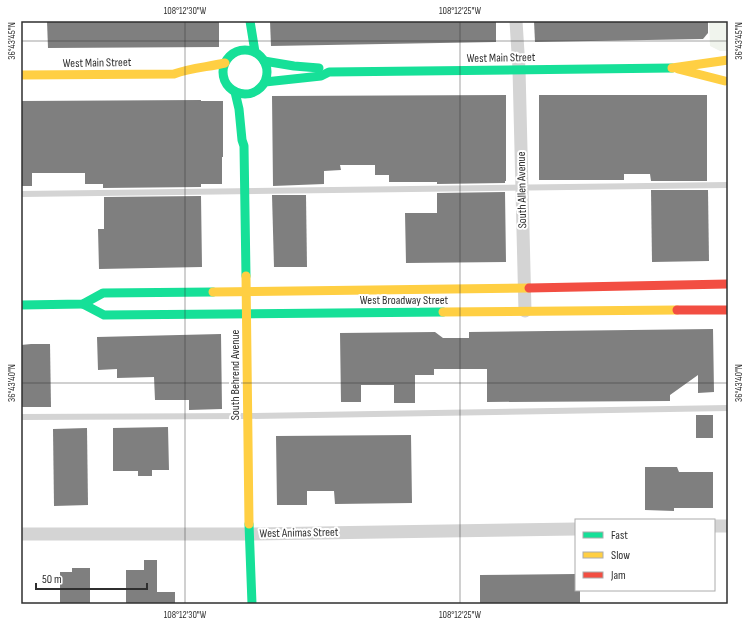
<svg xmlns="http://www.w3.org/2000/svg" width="749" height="625" font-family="'Sofia Sans Condensed',sans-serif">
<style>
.green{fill:#f0f4ed}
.building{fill:#7f7f7f}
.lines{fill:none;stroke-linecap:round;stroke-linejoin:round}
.lane{stroke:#d4d4d4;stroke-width:6}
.street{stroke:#d4d4d4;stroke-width:13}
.fast{stroke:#16e098;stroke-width:9}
.slow{stroke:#ffcf43;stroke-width:9}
.jam{stroke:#f24e42;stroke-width:9}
.ticks{fill:none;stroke:#2f2f2f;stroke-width:1;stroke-opacity:0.45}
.labels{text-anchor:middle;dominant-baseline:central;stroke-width:4;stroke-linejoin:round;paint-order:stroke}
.street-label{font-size:12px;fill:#2f2f2f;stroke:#fff}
.neatline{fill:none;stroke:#2f2f2f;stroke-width:1.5}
.ticks-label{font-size:10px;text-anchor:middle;fill:#2f2f2f}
</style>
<rect width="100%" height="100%" fill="#fff"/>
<!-- green -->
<path class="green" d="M 709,21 L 728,21 L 728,51 L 720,51 L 710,46 Z"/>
<!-- building -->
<g class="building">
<path d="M 47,21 L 219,21 L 219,47 L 48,48 Z"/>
<path d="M 270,21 L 496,21 L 496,42 L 271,46 Z"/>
<path d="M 534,21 L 708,21 L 708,33 L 703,39 L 535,42 Z"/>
<path d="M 506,95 L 506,181 L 505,181 L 505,183 L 437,184 L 437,182 L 389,182 L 389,175 L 375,175 L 375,165 L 340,165 L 341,170 L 324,171 L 324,184 L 273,186 L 272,96 Z"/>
<path d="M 539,95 L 707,95 L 707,181 L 651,181 L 650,174 L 624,174 L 624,180 L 539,180 Z"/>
<path d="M 201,100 L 201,101 L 223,101 L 223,157 L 222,157 L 222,184 L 201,184 L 201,187 L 103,188 L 103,184 L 85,184 L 85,173 L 32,173 L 32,186 L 21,186 L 21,101 Z"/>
<path d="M 651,190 L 708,190 L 709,261 L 652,262 Z"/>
<path d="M 505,192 L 506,262 L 406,263 L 405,213 L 437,213 L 437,193 Z"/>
<path d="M 272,195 L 306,195 L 307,267 L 274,267 Z"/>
<path d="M 201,196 L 202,267 L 99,269 L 98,229 L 104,229 L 104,197 Z"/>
<path d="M 713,329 L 714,392 L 698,393 L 698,375 L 670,395 L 670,401 L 487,402 L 487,369 L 434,369 L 434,375 L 415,375 L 415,403 L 394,403 L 394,385 L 361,385 L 361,402 L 341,402 L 340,333 L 435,332 L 443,338 L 469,338 L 469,332 Z"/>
<path d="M 221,334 L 222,409 L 189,410 L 189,400 L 155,400 L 154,377 L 117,378 L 117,369 L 98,370 L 97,337 Z"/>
<path d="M 31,344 L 50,344 L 51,407 L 22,407 L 21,345 Z"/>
<rect x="696" y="415" width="17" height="23"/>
<path d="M 168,427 L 169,470 L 152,470 L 152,476 L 138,476 L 138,471 L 113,471 L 113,428 Z"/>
<path d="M 87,428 L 88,505 L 54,506 L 53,429 Z"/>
<path d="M 411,435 L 412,503 L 335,504 L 334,491 L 307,491 L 307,505 L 277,505 L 276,436 Z"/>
<path d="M 645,467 L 677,467 L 679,472 L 713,472 L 713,508 L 674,508 L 674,511 L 645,510 Z"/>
<path d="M 144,560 L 157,560 L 157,592 L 175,592 L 175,604 L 126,604 L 126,570 L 144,570 Z"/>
<path d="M 72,568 L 90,568 L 90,604 L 60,604 L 60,572 L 72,572 Z"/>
<path d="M 576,574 L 576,590 L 580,590 L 580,604 L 480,604 L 480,575 Z"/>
</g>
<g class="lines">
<!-- lane -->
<g class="lane">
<path d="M 21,194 L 728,185"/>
<path d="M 21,417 L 248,416 L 728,408"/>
</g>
<!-- street -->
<g class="street">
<path d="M 516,21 L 519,69 L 525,311"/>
<path d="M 714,526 L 728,526"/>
<path d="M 21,534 L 249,534 L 576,529"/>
</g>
<!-- fast -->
<g class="fast">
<path d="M 250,21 L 255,52"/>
<circle cx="245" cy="72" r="22"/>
<path d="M 264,61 L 294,66 L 319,68"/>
<path d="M 265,82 L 321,76 L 329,72 L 672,68"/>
<path d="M 235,92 L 239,109 L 242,140 L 244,146 L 246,276"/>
<path d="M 83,304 L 104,315 L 443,312"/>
<path d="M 21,305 L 83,304 L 103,293 L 213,292"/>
<path d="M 249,524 L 252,604"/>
</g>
<!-- slow -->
<g class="slow">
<path d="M 672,68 L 728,60"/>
<path d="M 678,69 L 725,81"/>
<path d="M 21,75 L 174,74 C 190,68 208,67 225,63"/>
<path d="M 246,276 L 249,524"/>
<path d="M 213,292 L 529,288"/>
<path d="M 443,312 L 677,310"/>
</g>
<!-- jam -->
<g class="jam">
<path d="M 529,288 L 728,284"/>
<path d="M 677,310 L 728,310"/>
</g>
</g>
<!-- ticks -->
<path class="ticks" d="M 185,21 L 185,604M 460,21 L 460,604M 21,41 L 728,41M 21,383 L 728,383"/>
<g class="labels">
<!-- street labels -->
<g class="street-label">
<text transform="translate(501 58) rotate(-1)">West Main Street</text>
<text transform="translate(97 63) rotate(-1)">West Main Street</text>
<text transform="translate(522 190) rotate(-91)">South Allen Avenue</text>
<text x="404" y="300">West Broadway Street</text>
<text transform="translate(235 375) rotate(-90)">South Behrend Avenue</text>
<text transform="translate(299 533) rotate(-1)">West Animas Street</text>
</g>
</g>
<!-- border -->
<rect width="749" height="625" fill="none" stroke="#ffffff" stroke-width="44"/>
<!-- legend -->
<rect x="575" y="519" width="140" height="72" fill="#ffffff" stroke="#acacac"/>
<rect x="583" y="532" width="20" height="6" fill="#16e098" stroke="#acacac"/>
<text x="611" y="539" font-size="12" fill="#2f2f2f">Fast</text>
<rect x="583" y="552" width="20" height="6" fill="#ffcf43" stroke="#acacac"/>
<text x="611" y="559" font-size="12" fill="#2f2f2f">Slow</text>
<rect x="583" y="572" width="20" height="6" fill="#f24e42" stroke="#acacac"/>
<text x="611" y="579" font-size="12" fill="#2f2f2f">Jam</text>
<!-- scale -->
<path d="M36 583v6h111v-6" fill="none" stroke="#2f2f2f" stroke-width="2"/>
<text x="42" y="583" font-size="12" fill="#2f2f2f" stroke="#ffffff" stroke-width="3" paint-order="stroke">50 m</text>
<rect x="22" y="22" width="705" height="581" class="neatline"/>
<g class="ticks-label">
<text x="185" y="14">108°12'30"W</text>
<text x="460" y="14">108°12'25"W</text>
<text transform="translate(11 41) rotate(-90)" y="4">36°43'45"N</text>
<text transform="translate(738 41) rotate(-90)" y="4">36°43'45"N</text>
<text transform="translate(11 383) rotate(-90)" y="4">36°43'40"N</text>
<text transform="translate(738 383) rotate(-90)" y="4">36°43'40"N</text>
<text x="185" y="618">108°12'30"W</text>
<text x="460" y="618">108°12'25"W</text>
</g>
</svg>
